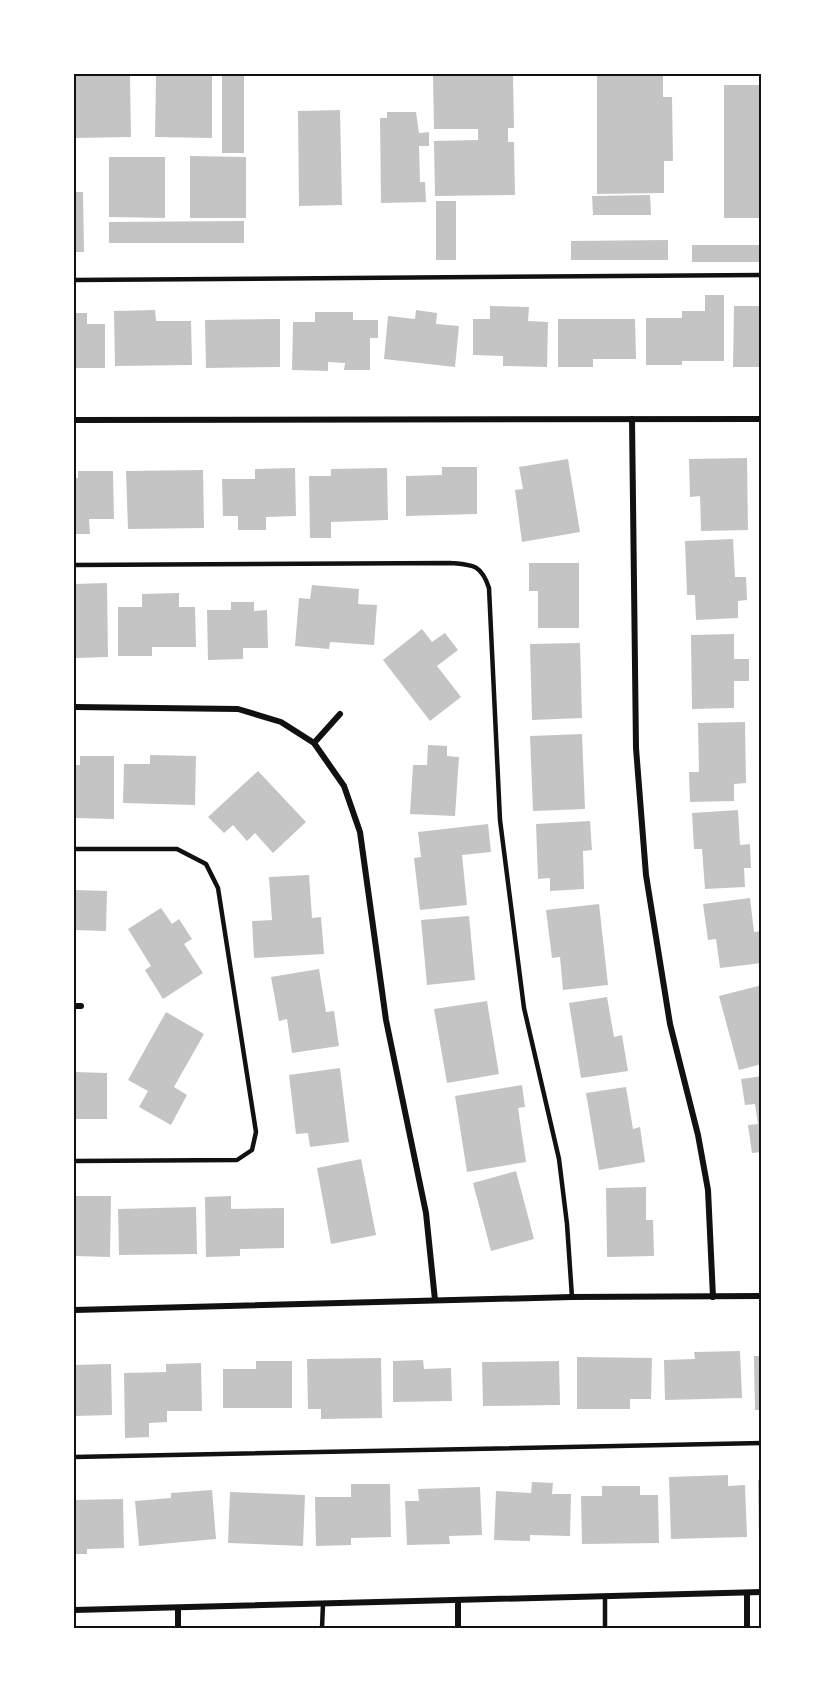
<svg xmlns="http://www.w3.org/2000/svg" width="835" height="1702" font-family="'Noto Sans',sans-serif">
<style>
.building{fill:#c4c4c4}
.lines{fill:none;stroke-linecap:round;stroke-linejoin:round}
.service{stroke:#111;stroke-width:4.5}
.minor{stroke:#111;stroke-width:6}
.neatline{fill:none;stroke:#111;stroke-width:2}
</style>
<rect width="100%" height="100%" fill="#fff"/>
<!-- building -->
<g class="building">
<path d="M 513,74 L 514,128 L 508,128 L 508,142 L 514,142 L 515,195 L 435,196 L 434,141 L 478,140 L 478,129 L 434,129 L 433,75 Z"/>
<rect x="222" y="75" width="22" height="78"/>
<path d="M 74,76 L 130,76 L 131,137 L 74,138 Z"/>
<path d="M 156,76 L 212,76 L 212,138 L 155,137 Z"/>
<path d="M 597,76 L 663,76 L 663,97 L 672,97 L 673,161 L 664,161 L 664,193 L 597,194 Z"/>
<rect x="724" y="85" width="38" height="133"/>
<path d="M 340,110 L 342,205 L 299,206 L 298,111 Z"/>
<path d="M 387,112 L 416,112 L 419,133 L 429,132 L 429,146 L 419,146 L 420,182 L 425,182 L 426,202 L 381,203 L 380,118 L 387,118 Z"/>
<path d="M 190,156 L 246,157 L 246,218 L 190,218 Z"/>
<path d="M 109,157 L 165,157 L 165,218 L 109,217 Z"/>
<path d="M 74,192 L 83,192 L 84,252 L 74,252 Z"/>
<path d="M 650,195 L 651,215 L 593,215 L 592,196 Z"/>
<rect x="436" y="201" width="20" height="59"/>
<path d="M 244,221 L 244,243 L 109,243 L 109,222 Z"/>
<path d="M 668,240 L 668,260 L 571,260 L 571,241 Z"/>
<rect x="692" y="245" width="70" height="17"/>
<path d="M 705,295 L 724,295 L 724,361 L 682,361 L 682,365 L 646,365 L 646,318 L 682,318 L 682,311 L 705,311 Z"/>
<path d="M 490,306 L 529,307 L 528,321 L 548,322 L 547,367 L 503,366 L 503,356 L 473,355 L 473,319 L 490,319 Z"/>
<path d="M 734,306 L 762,306 L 762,367 L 733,367 Z"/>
<path d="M 155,310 L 156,321 L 191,321 L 192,365 L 115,366 L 114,311 Z"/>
<path d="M 416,310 L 437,313 L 436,324 L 459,326 L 455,367 L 384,359 L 388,316 L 415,319 Z"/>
<path d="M 315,312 L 353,312 L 353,320 L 378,320 L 378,338 L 370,338 L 370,370 L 344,370 L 345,363 L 328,362 L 328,371 L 292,370 L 293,322 L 315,322 Z"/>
<path d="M 74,313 L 87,313 L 87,324 L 105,324 L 105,368 L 74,368 Z"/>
<path d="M 280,319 L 280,367 L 206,368 L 205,320 Z"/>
<path d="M 558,319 L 635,319 L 636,359 L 593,359 L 593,367 L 558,367 Z"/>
<path d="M 747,458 L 748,530 L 701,531 L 700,496 L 690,497 L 689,459 Z"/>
<path d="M 568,459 L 580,532 L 522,542 L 515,490 L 523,489 L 519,467 Z"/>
<path d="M 442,467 L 477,467 L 477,514 L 406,516 L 406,476 L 442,475 Z"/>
<path d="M 295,468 L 296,516 L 266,517 L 266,530 L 238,530 L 238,516 L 223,516 L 222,479 L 255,479 L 255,469 Z"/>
<path d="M 387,468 L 388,520 L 331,522 L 331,538 L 310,538 L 309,476 L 331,476 L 331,469 Z"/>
<path d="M 203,470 L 204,528 L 128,529 L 126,471 Z"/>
<path d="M 78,471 L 113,471 L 114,519 L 89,519 L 90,534 L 74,534 L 74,478 L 78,478 Z"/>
<path d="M 733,539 L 735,577 L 746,577 L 747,600 L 738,601 L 738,618 L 696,620 L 695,595 L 687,595 L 685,541 Z"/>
<path d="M 529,563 L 579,563 L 579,628 L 538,628 L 538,591 L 529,591 Z"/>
<path d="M 107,583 L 108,657 L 76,658 L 75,644 L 74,644 L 74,584 Z"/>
<path d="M 312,585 L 359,589 L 358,604 L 377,605 L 374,645 L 330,642 L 329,649 L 295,646 L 299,598 L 310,599 Z"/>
<path d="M 179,593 L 179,607 L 195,607 L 196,647 L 152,647 L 152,656 L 118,656 L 118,607 L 142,607 L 142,594 Z"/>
<path d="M 231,602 L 254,602 L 254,611 L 267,610 L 268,648 L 243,648 L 243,659 L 208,660 L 207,610 L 231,610 Z"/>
<path d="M 422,629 L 432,642 L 445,633 L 458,650 L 437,666 L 461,697 L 430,721 L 383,660 Z"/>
<path d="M 734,634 L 734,659 L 749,659 L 749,681 L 734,681 L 734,708 L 692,709 L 691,635 Z"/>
<path d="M 580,643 L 582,718 L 532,720 L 530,644 Z"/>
<path d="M 745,722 L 746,783 L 734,784 L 734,801 L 690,802 L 689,772 L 699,772 L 698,723 Z"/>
<path d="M 582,734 L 585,809 L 533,811 L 530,736 Z"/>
<path d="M 428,745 L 447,746 L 447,756 L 459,757 L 455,816 L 410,814 L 413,765 L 427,765 Z"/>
<path d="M 150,755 L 196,756 L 195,805 L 123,803 L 124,764 L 150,764 Z"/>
<path d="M 80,756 L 114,756 L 114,819 L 76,818 L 76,807 L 74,806 L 74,765 L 80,765 Z"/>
<path d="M 258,771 L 306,822 L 273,853 L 255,833 L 247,841 L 233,825 L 224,833 L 208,817 Z"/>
<path d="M 738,810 L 740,845 L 750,844 L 751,868 L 744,868 L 745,887 L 705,889 L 702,849 L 694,849 L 692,813 Z"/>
<path d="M 590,821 L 592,850 L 583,851 L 584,889 L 550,891 L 550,878 L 538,879 L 536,824 Z"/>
<path d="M 488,824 L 491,852 L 462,855 L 467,905 L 420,910 L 414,858 L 421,857 L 418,832 Z"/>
<path d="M 309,875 L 312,918 L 321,917 L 324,954 L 254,958 L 252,921 L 272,920 L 269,877 Z"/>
<path d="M 74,890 L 107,891 L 106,931 L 74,930 Z"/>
<path d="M 750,898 L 754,932 L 762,931 L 762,963 L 720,968 L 716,939 L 708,940 L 703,904 Z"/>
<path d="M 599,904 L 608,985 L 563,990 L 560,957 L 552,958 L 546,910 Z"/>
<path d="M 161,908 L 172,924 L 179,919 L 192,939 L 184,944 L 203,973 L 163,999 L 145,970 L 151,966 L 128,929 Z"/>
<path d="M 469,916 L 475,980 L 427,985 L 421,920 Z"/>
<path d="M 319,969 L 326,1012 L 334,1011 L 339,1046 L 292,1053 L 287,1019 L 279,1021 L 271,977 Z"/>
<path d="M 762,985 L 762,1064 L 739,1070 L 719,996 Z"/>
<path d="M 607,997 L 614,1037 L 622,1035 L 628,1071 L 581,1078 L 569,1003 Z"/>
<path d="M 487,1001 L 499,1074 L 447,1083 L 434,1009 Z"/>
<path d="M 166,1012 L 204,1034 L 174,1087 L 187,1095 L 171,1125 L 139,1107 L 148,1091 L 128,1080 Z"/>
<path d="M 340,1068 L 349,1142 L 310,1147 L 308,1133 L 296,1134 L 289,1075 Z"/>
<path d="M 74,1072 L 107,1073 L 107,1119 L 74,1119 Z"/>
<path d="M 762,1076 L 762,1152 L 752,1153 L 748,1125 L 758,1124 L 755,1104 L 745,1105 L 741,1079 Z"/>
<path d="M 522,1085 L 525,1107 L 518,1108 L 526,1162 L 467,1172 L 455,1096 Z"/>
<path d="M 626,1087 L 633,1129 L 640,1127 L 645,1162 L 599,1170 L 586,1093 Z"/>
<path d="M 361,1159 L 376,1235 L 331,1244 L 317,1168 Z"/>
<path d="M 516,1171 L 534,1239 L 491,1251 L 473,1183 Z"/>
<path d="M 646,1187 L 646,1220 L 653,1220 L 654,1256 L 607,1257 L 606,1188 Z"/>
<path d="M 74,1196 L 111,1196 L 110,1257 L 74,1256 Z"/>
<path d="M 231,1196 L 231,1209 L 284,1208 L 284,1248 L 240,1249 L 240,1256 L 206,1257 L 205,1197 Z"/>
<path d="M 196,1207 L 197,1254 L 119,1255 L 118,1209 Z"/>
<path d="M 740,1351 L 742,1398 L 665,1400 L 664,1360 L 695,1359 L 694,1352 Z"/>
<path d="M 754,1356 L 762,1356 L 762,1410 L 755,1410 Z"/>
<path d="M 577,1357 L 652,1358 L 651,1399 L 630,1399 L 630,1409 L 577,1409 Z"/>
<path d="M 381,1358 L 382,1418 L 321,1419 L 321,1409 L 308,1409 L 307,1359 Z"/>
<path d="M 423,1360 L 424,1369 L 451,1368 L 452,1401 L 393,1402 L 393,1361 Z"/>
<path d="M 256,1361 L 292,1361 L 292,1408 L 223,1408 L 223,1369 L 256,1369 Z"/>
<path d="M 559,1361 L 560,1405 L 483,1406 L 482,1362 Z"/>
<path d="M 201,1363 L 202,1411 L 167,1411 L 167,1422 L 149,1423 L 149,1437 L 125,1438 L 124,1373 L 166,1372 L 166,1364 Z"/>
<path d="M 111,1364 L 112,1415 L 74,1416 L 74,1365 Z"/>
<path d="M 728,1475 L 728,1486 L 745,1485 L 747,1537 L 671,1539 L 669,1477 Z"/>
<path d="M 758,1480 L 762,1480 L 762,1538 L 759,1538 Z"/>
<path d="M 532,1482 L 553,1483 L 552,1494 L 571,1494 L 570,1536 L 530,1535 L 530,1541 L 494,1540 L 496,1491 L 531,1493 Z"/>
<path d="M 351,1484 L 390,1484 L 391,1537 L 351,1538 L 351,1545 L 316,1546 L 315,1497 L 351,1497 Z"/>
<path d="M 602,1486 L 640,1486 L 640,1495 L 658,1495 L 659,1543 L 582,1544 L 581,1496 L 602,1496 Z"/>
<path d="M 480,1487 L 482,1535 L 449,1536 L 450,1544 L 407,1545 L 405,1501 L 419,1501 L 418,1489 Z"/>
<path d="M 212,1490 L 216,1539 L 139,1546 L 135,1501 L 171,1498 L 171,1493 Z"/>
<path d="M 230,1492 L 305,1495 L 303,1546 L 228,1543 Z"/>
<path d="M 123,1499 L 124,1548 L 87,1549 L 87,1554 L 74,1554 L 74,1500 Z"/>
</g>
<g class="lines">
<!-- service -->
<g class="service">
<path d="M 74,280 L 762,275"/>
<path d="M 74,565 L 450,563 C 473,565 481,564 489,588 L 500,820 L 524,1008 L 559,1159 L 567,1224 L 572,1297"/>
<path d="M 74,849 L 177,849 L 206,864 L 218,888 L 256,1132 L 252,1150 L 237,1160 L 74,1161"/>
<path d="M 74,1457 L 762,1443"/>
<path d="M 322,1628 L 323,1604"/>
<path d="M 605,1628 L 605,1596"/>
</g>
<!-- minor -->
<g class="minor">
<path d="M 632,419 L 636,748 L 646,875 L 670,1024 L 698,1135 L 708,1190 L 713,1297"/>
<path d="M 74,420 L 762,419"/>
<path d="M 74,707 L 238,709 L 281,722 L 314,743 L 344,786 L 360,832 L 386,1020 L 426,1213 L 435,1300"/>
<path d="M 314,743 L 340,714"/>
<path d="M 74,1006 L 81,1006"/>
<path d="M 74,1310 L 572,1297 L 762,1296"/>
<path d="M 458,1600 L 458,1628"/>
<path d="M 178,1608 L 178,1628"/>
<path d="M 74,1610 L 762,1592"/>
<path d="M 747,1628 L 747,1593"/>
</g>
</g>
<!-- border -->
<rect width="835" height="1702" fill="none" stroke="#ffffff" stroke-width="150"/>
<rect x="75" y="75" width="685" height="1552" class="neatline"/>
</svg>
